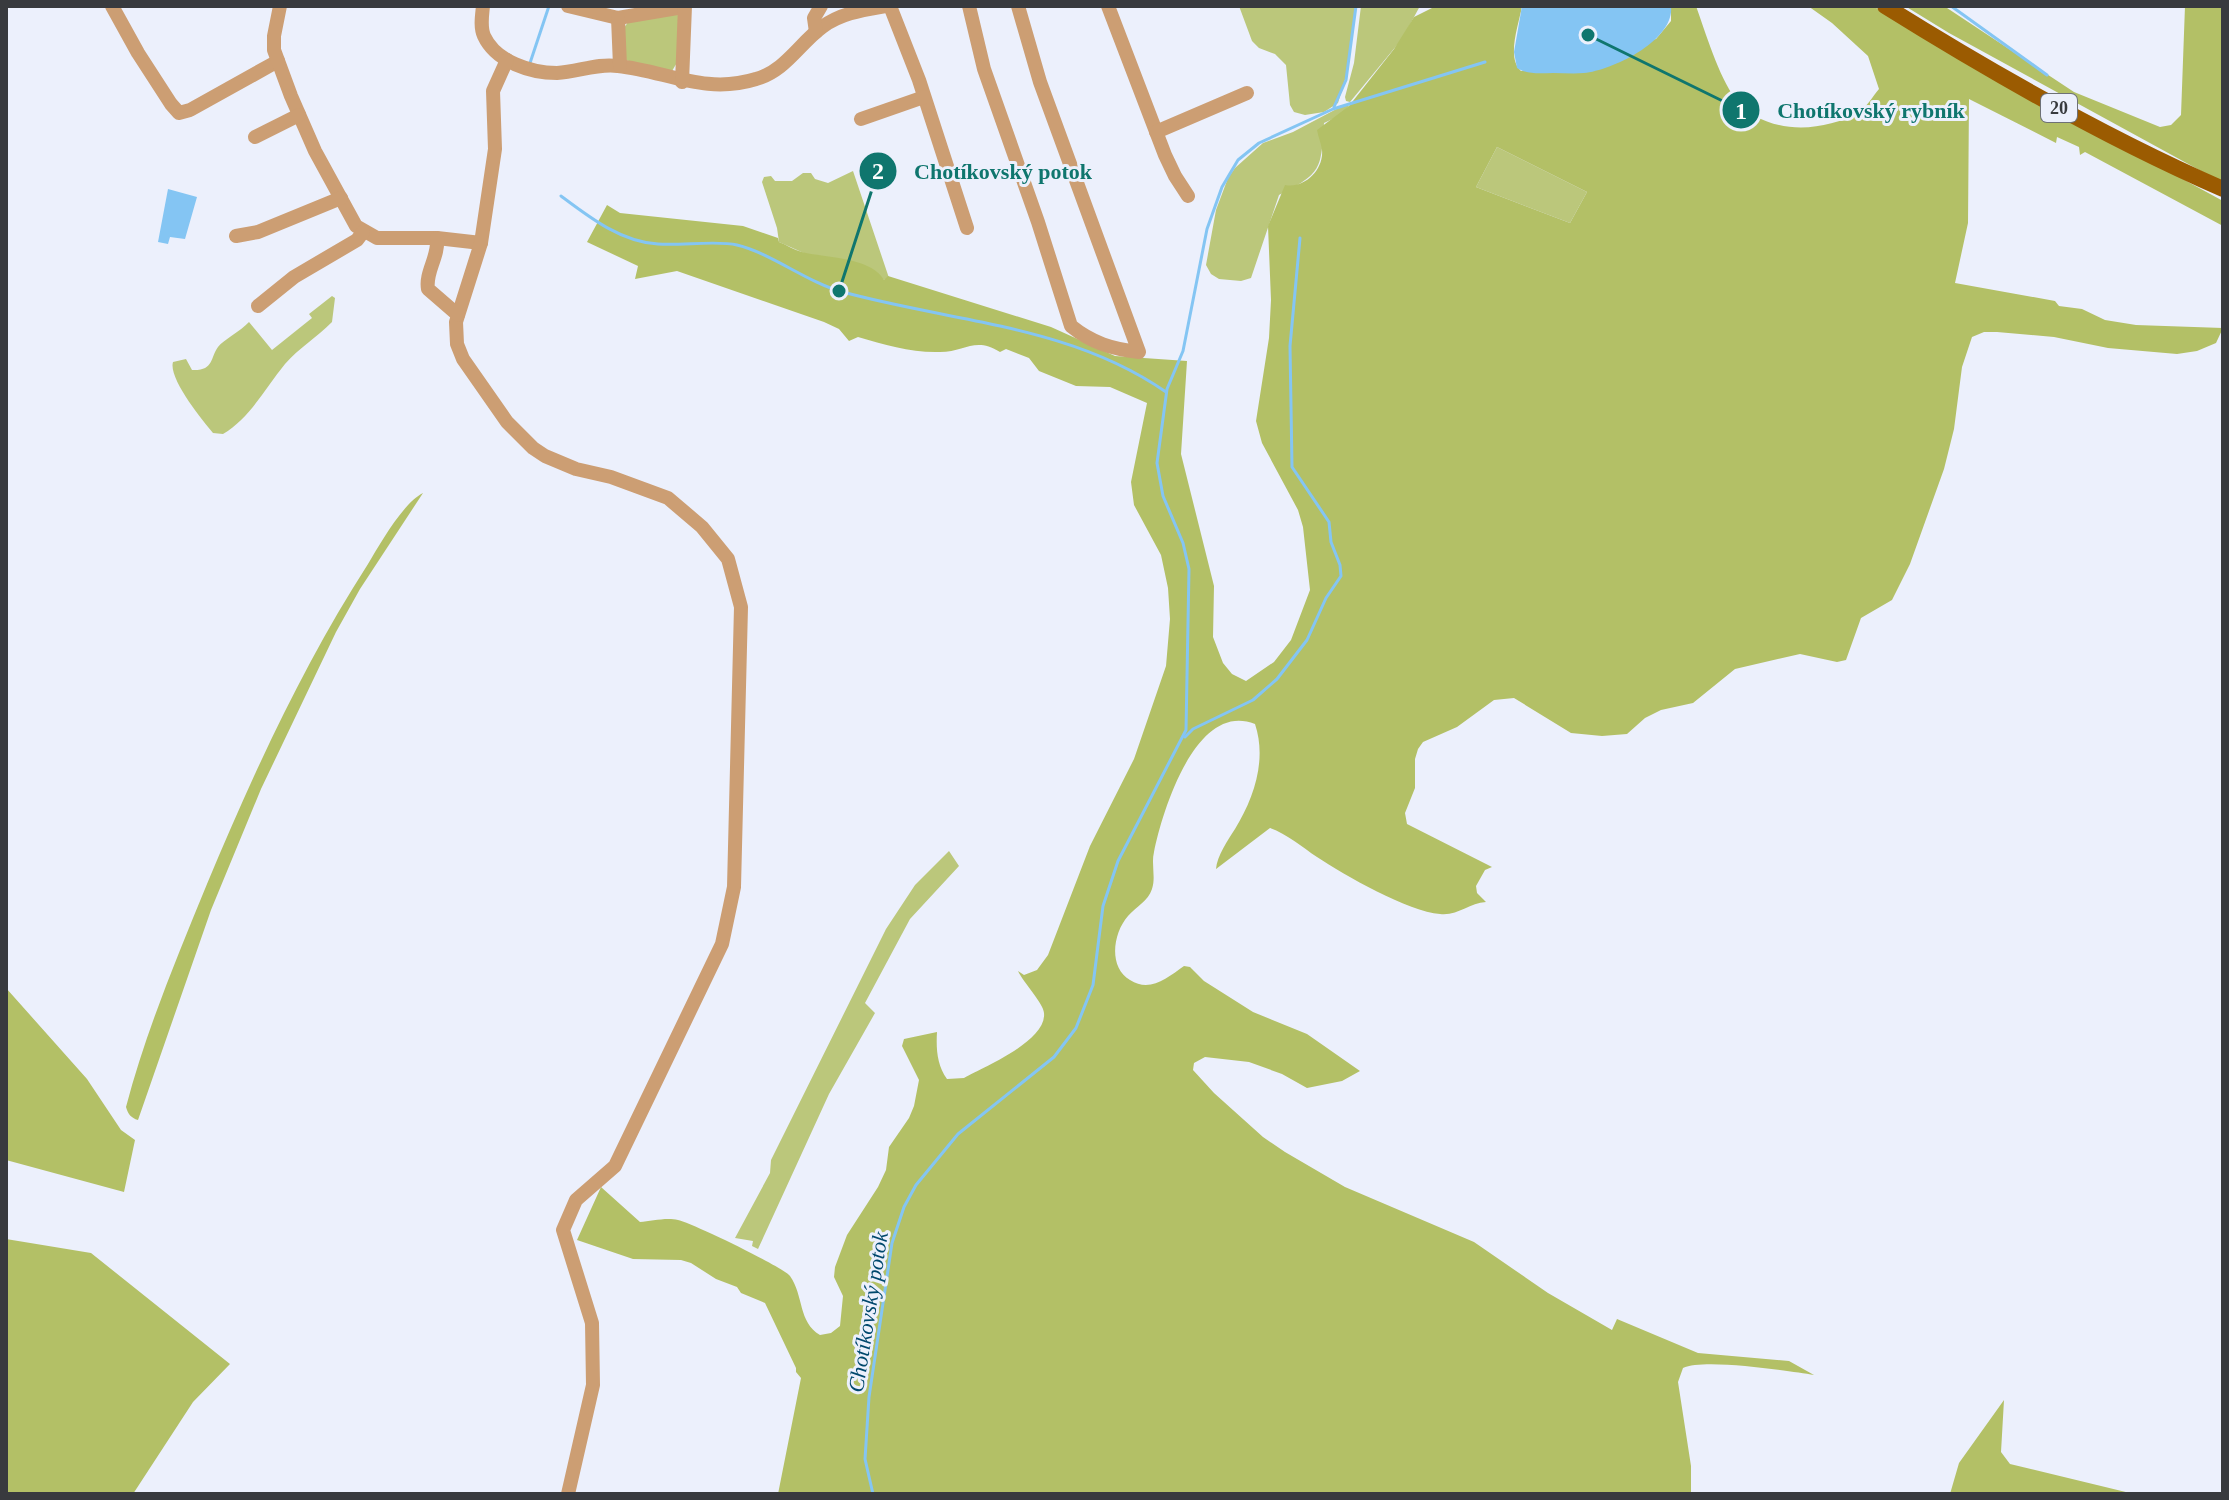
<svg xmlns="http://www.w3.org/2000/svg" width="2229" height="1500" font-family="'Times New Roman',serif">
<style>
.green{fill:#bbc77b}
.forest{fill:#b3c066;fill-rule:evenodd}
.water{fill:#84c5f3}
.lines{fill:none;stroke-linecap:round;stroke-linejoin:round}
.stream{stroke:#84c5f3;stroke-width:3}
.minor{stroke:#cc9e73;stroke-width:14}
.major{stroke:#9b5b01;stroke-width:16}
.labels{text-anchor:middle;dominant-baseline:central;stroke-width:6;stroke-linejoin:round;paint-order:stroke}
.shield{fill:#ecf0fc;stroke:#6e7177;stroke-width:2}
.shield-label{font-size:18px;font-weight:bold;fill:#383a3e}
.water-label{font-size:22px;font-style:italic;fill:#00486d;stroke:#ecf0fc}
.leader{fill:none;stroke:#0f766e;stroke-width:3}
.callout-dot{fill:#0f766e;stroke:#ecf0fc;stroke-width:3}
.mark-label{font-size:24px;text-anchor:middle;font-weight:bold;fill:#fff}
.callout-label{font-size:22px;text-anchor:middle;font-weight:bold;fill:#0f766e;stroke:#ecf0fc;stroke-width:6;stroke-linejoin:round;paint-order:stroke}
</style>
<rect width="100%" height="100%" fill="#ecf0fc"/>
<!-- green -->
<g class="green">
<path d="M 1239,6 L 1356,6 L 1346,76 L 1338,103 L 1324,112 L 1305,115 L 1294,112 L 1290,105 L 1286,65 L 1275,54 L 1259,48 L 1252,41 Z"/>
<path d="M 1361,6 L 1420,6 L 1402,39 L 1350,102 L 1346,101 L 1345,97 L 1354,63 Z"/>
<path d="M 672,11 L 679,15 L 678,61 L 672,71 L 625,60 L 624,28 L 628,22 Z"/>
<path d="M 1344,105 L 1349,106 L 1339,116 L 1324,123 C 1321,170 1322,173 1279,195 L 1251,278 L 1241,281 L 1219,279 L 1211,274 L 1206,265 L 1216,210 L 1228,178 L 1235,168 L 1263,143 L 1293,132 Z"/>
<path d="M 1497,147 L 1587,192 L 1570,223 L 1476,187 Z"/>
<path d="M 853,171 L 889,278 L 884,280 L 854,263 L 806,254 L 779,242 L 777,228 L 762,182 L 764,177 L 771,176 L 775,181 L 792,181 L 803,173 L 811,173 L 815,179 L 828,183 Z"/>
<path d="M 332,296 L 335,298 L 332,322 C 317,337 299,348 285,364 C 265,388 251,417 223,434 L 213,433 C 202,420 168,378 173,362 L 186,359 L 192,370 C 214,371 210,358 218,347 C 223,340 241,331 249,322 L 272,350 L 312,318 L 309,314 Z"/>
<path d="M 949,851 L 959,866 L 910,919 L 865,1003 L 875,1013 L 829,1094 L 758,1249 L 752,1246 L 753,1241 L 735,1238 L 770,1173 L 771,1160 L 886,929 L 915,885 Z"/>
</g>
<!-- forest -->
<g class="forest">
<path d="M 1436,6 L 1522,6 C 1519,24 1506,58 1521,71 L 1656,39 L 1671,21 L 1671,6 L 1696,6 C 1705,31 1719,77 1735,98 C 1763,135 1821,134 1859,112 C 1867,107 1873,96 1879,89 L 1868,56 L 1832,23 L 1808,6 L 1873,6 L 1940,47 L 2223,201 L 2223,226 L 2085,152 L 2080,155 L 2079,147 L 2057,137 L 2056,143 L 1969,99 L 1968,223 L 1955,283 L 2055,301 L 2059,306 L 2082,309 L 2105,320 L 2136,325 L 2223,328 L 2216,343 L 2197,351 L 2177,354 L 2108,348 L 2054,337 L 1997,332 L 1984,332 L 1972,337 L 1962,367 L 1954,429 L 1944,469 L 1910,564 L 1892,600 L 1861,618 L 1846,660 L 1837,662 L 1800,654 L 1735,669 L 1693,703 L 1661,710 L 1645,718 L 1627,734 L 1602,736 L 1571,733 L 1514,698 L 1494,700 L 1457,727 L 1423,742 L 1418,749 L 1415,759 L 1415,788 L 1405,813 L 1407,824 L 1492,867 L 1485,870 L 1476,886 L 1477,893 L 1486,902 C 1469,903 1458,916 1440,914 C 1409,912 1344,875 1317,857 C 1302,847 1287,834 1270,828 L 1216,869 C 1217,856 1228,840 1235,829 C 1254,798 1267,760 1255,724 C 1196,700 1162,812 1154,852 C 1151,864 1156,877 1152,889 C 1148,901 1137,906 1128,916 C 1113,933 1108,967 1130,980 C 1150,993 1167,978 1184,966 L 1190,967 L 1204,981 L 1253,1012 L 1307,1034 L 1360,1071 L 1342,1081 L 1307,1088 L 1282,1074 L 1249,1062 L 1205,1057 L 1194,1063 L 1193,1070 L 1214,1093 L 1263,1137 L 1285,1152 L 1345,1187 L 1474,1242 L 1548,1293 L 1612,1330 L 1617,1319 L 1698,1353 L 1789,1361 L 1814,1375 C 1787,1371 1705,1358 1683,1368 L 1678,1382 L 1691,1466 L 1691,1494 L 778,1494 L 801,1378 L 796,1372 L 796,1368 L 765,1303 L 741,1293 L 737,1287 L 716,1279 L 691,1263 L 681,1260 L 633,1259 L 577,1240 L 601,1187 L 640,1222 C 651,1221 667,1217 678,1220 C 690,1222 785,1268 790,1276 C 804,1296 798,1322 820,1335 L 831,1333 L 840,1326 L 843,1296 L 834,1277 L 835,1267 L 847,1235 L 878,1187 L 886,1170 L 889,1147 L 909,1118 L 914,1106 L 919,1080 L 902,1046 L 904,1039 L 937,1032 C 936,1049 937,1065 947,1079 L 964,1078 C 984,1067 1047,1041 1044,1013 C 1044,1004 1023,982 1018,971 L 1024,975 L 1037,970 L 1048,955 L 1090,846 L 1134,759 L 1166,666 L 1170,619 L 1168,588 L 1161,555 L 1134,505 L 1131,482 L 1147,403 L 1110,387 L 1076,386 L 1039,371 L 1029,358 L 1006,349 L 1000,352 C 975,336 965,352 940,352 C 912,353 885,345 858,337 L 849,341 L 839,329 L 824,322 L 677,271 L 635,279 L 638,266 L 587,242 L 607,205 L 620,213 L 743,226 L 778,238 L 779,242 C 787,245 794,250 802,252 C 826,258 871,257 884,280 L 888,276 L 1051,327 L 1115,356 L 1187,361 L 1181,454 L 1214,586 L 1213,637 L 1223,663 L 1232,674 L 1246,681 L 1274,662 L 1291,640 L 1310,590 L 1303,527 L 1298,510 L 1262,443 L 1256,421 L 1269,338 L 1271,300 L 1268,226 L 1285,185 C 1304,189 1324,170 1322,150 C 1321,143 1318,136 1317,130 L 1349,106 L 1394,49 L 1414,17 ZM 1497,147 L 1587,192 L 1570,223 L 1476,187 Z"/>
<path d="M 1905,6 L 1944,6 L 2074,92 L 2160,127 L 2171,125 L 2181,115 L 2185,6 L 2223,6 L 2223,183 L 1949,33 Z"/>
<path d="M 423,493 L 360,589 L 336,632 L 261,789 L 211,910 L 138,1120 C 131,1118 128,1114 126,1107 C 146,1031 177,957 207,884 C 253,774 303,665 368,564 C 380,544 403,503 423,493 Z"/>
<path d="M 6,988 L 87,1079 L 121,1130 L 135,1140 L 124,1192 L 6,1160 Z"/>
<path d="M 6,1239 L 91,1253 L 230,1364 L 193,1402 L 133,1494 L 6,1494 Z"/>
<path d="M 2004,1400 L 2001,1452 L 2010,1464 L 2134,1494 L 1950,1494 L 1959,1463 Z"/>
</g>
<!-- water -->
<g class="water">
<path d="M 1522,6 L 1671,6 C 1675,40 1613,70 1584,73 C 1574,74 1563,73 1553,73 C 1541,73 1528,75 1517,68 L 1514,52 Z"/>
<path d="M 168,189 L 197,197 L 185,239 L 170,237 L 168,244 L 158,242 Z"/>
</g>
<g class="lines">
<!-- stream -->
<g class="stream">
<path d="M 1951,6 L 2047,75"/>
<path d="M 530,63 L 549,6"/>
<path d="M 1334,107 L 1346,80 L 1356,6"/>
<path d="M 561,196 C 589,217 621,242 658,244 C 680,246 717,240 737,245 C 771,253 808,283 843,292 C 952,322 1070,325 1166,392"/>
<path d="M 1185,737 L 1193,729 L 1253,700 L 1277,679 L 1307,640 L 1326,598 L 1341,576 L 1340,565 L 1331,542 L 1329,522 L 1292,467 L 1290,346 L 1300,238"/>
<path d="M 873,1494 L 865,1459 L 869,1397 L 892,1243 L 904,1207 L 916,1185 L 958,1134 L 1054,1057 L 1076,1028 L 1093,985 L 1103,906 L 1118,861 L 1186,730 L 1189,569 L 1183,543 L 1163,496 L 1157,463 L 1167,389 L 1183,351 L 1207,229 L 1222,187 L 1238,160 L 1259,143 L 1333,109 L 1485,62"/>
</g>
<!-- minor -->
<g class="minor">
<path d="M 112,6 L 138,53 L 171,104 L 179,113 L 190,110 L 278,61"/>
<path d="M 280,6 L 274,36 L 274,50 L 291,96 L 315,151 L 356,226 L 377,238 L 437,238 L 481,243"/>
<path d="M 483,6 C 482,16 480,27 484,36 C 496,62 531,73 557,73 C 578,72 597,63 618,66 C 666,71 705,95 756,79 C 785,71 799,44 822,27 C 841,13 863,10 886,6"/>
<path d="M 568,6 L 618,18 L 683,7"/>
<path d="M 890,6 L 919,80 L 967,228"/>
<path d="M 969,6 L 984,69 L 1038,222 L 1071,326 C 1092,343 1112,349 1139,352 L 1040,82 L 1018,6"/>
<path d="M 1108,6 L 1165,155 L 1175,176 L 1188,196"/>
<path d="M 618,18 L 620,66"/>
<path d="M 816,32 L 814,18 L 821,6"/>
<path d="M 507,60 L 493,91 L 495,149 L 481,243 L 456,322 L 457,344 L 463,359 L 507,422 L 533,448 L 545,456 L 576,469 L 611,477 L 668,498 L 702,527 L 728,559 L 741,607 L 734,887 L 722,944 L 615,1166 L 576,1200 L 563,1230 L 592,1323 L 593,1385 L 568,1494"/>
<path d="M 682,82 L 685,6"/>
<path d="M 861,119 L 924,97"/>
<path d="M 1156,132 L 1247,93"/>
<path d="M 255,137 L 299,115"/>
<path d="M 236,236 L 258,232 L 341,198"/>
<path d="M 437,238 C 439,257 425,272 428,289 L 458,315"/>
<path d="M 258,306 L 294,277 L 357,240 L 363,232"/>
</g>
<!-- major -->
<path class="major" d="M 1885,6 C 1994,74 2106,138 2223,189"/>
</g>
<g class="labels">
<!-- shield labels -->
<rect class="shield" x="2041" y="94" width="36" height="28" rx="6"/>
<g class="shield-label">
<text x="2059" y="108">20</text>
</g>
<!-- water labels -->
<g class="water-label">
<text transform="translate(868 1312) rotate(-81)">Chotíkovský potok</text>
</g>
</g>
<!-- callouts -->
<path class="leader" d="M1588 35L1741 110M839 291L878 171"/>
<g class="callout-dot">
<circle cx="1588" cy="35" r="8"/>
<circle cx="839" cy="291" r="8"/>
<circle cx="1741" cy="110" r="20"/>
<circle cx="878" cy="171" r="20"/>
</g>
<g class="mark-label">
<text x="1741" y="119">1</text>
<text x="878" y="179">2</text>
</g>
<g class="callout-label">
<text x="1871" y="118">Chotíkovský rybník</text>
<text x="1003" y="179">Chotíkovský potok</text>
</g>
<!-- border -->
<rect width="2229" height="1500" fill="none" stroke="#383a3e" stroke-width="16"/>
</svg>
